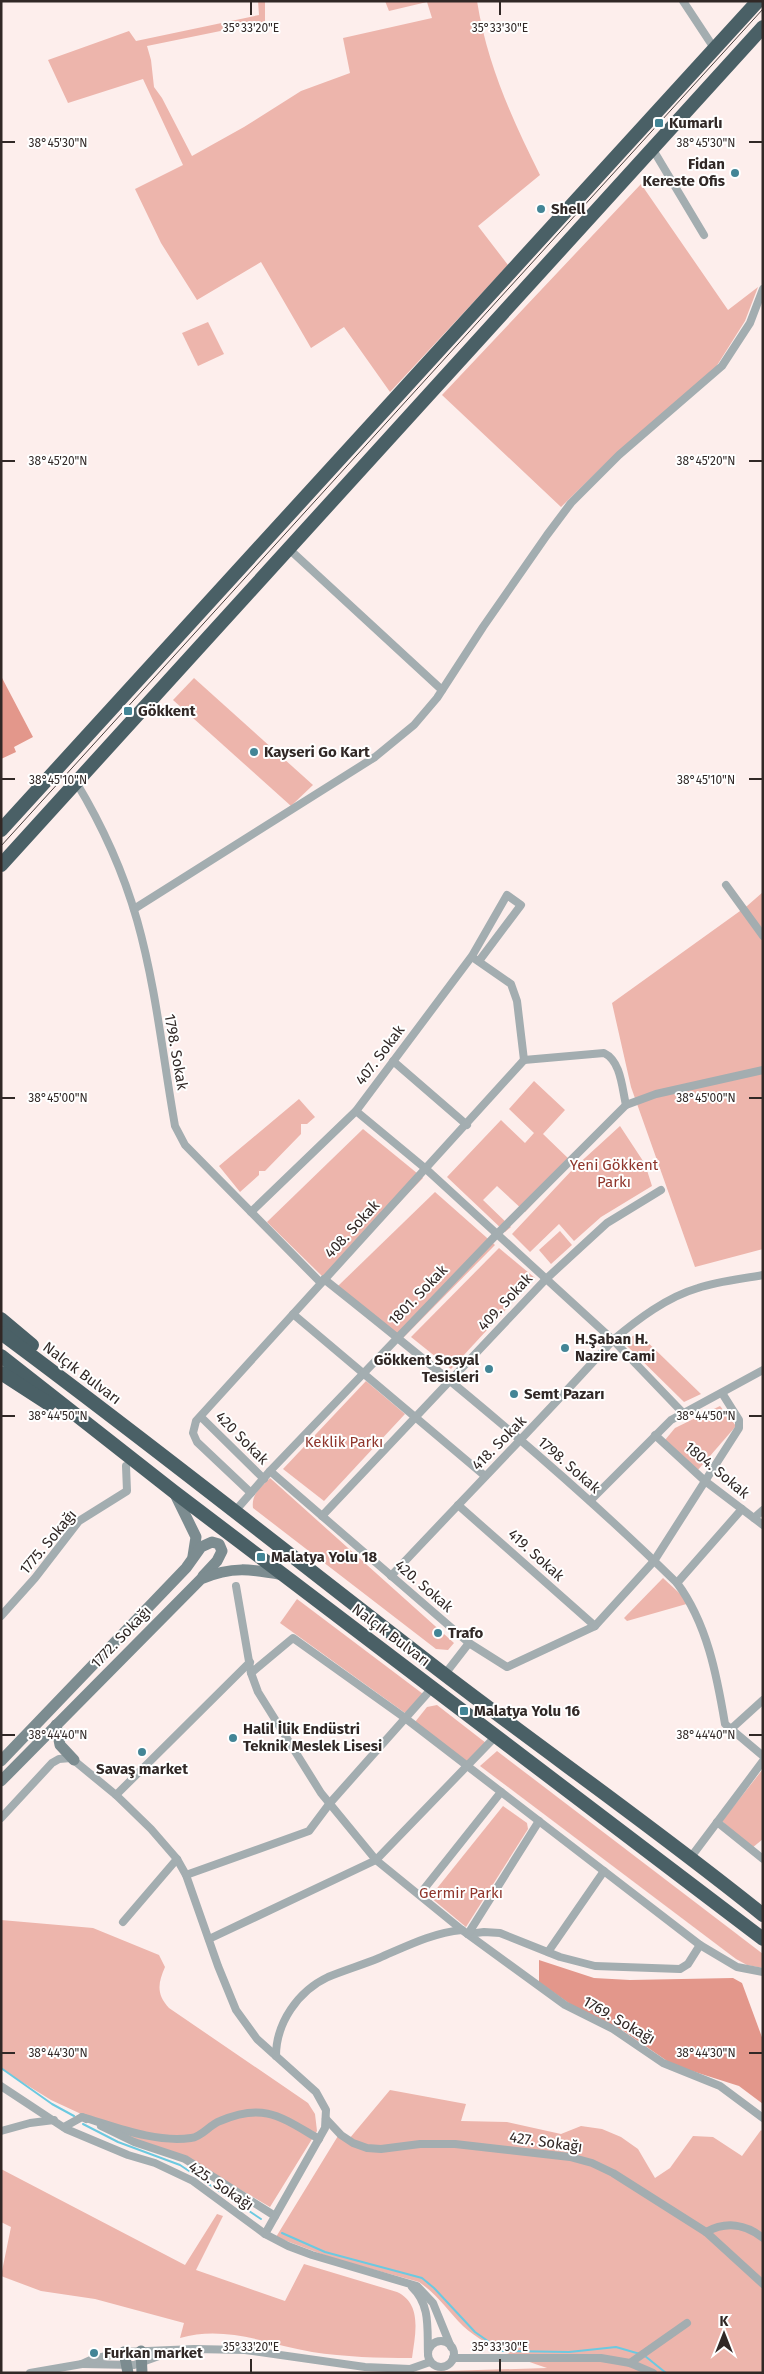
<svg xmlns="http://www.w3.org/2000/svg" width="764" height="2374" font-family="'Fira Sans',sans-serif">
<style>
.green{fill:#edb5ac}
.forest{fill:#e3978b}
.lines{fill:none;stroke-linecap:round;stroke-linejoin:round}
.stream{stroke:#6cc9e0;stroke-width:2}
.street{stroke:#a3adb0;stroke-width:8}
.secondary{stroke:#7c8c90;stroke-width:11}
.highway{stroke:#4a6066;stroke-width:14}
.tram{stroke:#493f3d;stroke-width:1}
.ticks{fill:none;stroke:#312826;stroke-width:2}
.poi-dot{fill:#438596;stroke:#fff;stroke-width:2}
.labels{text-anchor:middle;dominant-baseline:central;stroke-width:4;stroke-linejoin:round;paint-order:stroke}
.poi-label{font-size:15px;font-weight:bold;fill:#312826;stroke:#fff;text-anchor:start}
.street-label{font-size:15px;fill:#312826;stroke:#fff}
.park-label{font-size:15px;fill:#8f352b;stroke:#fff}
.ticks-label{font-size:12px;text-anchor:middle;fill:#312826;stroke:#fff;stroke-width:4;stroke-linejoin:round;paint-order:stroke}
</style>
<rect width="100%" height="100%" fill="#fdeeec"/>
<!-- green -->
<g class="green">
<path d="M 258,1 L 265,1 L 265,22 L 147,46 L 151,60 L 154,87 L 162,98 L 192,156 L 244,127 L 301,91 L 350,73 L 343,38 L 432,18 L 427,2 L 389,11 L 385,1 L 477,1 C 487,64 512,119 540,175 L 478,226 L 508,265 L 390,392 L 344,327 L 311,348 L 261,262 L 197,300 L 161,243 L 135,189 L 183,165 L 143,79 L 68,103 L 48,60 L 129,31 L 136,41 L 259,15 Z"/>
<path d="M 641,184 L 728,310 L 758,287 L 745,321 L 716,367 L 603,466 L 561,507 L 442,395 Z"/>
<path d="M 208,322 L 224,354 L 198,366 L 182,333 Z"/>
<path d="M 194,678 L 313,785 L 291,806 L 173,700 Z"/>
<path d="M 763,892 L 763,1249 L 695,1267 L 631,1087 L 612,1003 L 747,906 Z"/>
<path d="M 534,1081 L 565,1110 L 543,1134 L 572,1162 L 525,1212 L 497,1186 L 483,1200 L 511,1227 L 505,1232 L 447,1177 L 501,1120 L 525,1143 L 534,1133 L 509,1109 Z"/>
<path d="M 299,1099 L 315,1117 L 307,1124 L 301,1124 L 301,1134 L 265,1171 L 259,1171 L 259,1175 L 240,1192 L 219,1166 Z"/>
<path d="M 620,1126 L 645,1164 L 652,1186 L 601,1217 L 574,1241 L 559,1224 L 530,1252 L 512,1234 L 574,1168 Z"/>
<path d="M 363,1129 L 423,1178 L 325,1279 L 267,1222 Z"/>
<path d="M 435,1192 L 495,1245 L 402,1339 L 338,1286 Z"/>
<path d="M 560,1231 L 572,1245 L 551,1264 L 539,1250 Z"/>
<path d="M 499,1248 L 535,1278 L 451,1369 L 411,1337 Z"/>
<path d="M 638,1333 L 701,1394 L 684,1402 L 623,1342 Z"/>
<path d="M 366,1381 L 405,1414 L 324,1501 L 283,1469 Z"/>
<path d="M 720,1406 L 736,1426 L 697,1471 L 665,1440 L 675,1428 Z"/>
<path d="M 270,1478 L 454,1643 L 448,1650 L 436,1649 L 253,1508 C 251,1494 261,1487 270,1478 Z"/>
<path d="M 663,1578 L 690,1603 L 627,1621 L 624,1618 Z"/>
<path d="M 297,1599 L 423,1694 L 405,1713 L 280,1623 Z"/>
<path d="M 437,1705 L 486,1743 L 467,1762 L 415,1722 L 427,1707 Z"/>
<path d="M 497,1751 L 763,1954 L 763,1968 L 747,1965 L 736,1959 L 480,1766 Z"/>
<path d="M 763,1769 L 763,1839 L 752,1848 L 722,1821 Z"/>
<path d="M 503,1806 L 527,1823 L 528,1829 L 466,1927 L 430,1897 Z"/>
<path d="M 1,1920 L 93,1928 L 159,1955 L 165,1967 C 158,1983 156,1994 169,2008 L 308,2103 L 315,2114 L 317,2131 L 270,2207 L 190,2160 L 150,2146 L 51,2100 L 1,2069 Z"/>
<path d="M 390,2090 L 466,2104 L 461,2121 L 507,2122 L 561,2134 L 581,2126 L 602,2129 L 621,2137 L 638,2149 L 655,2178 L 670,2168 L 693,2136 L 713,2137 L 742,2156 L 761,2130 L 763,2132 L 763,2373 L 381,2373 L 547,2368 C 518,2358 486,2347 463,2326 C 448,2311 437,2294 419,2282 L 332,2258 L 276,2237 L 341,2131 L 349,2139 Z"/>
<path d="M 1,2169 L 185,2265 L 217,2214 L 223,2216 L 196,2270 L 285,2301 L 304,2264 L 397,2292 C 423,2304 415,2335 412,2358 C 378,2358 345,2357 312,2352 C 267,2344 226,2325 180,2338 L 184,2323 L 95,2299 L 41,2291 L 1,2276 L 11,2227 L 1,2222 Z"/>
</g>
<!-- forest -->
<g class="forest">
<path d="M 1,676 L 33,737 L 14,747 L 16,752 L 1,759 Z"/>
<path d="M 539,1960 L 594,1978 L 630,1980 L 733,1978 L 742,1983 L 763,2040 L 763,2104 L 739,2086 L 673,2065 L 622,2030 L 580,2011 L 539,1982 Z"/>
</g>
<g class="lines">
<!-- stream -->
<g class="stream">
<path d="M 1,2068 L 52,2104 L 74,2116"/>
<path d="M 83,2124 L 118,2142 L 180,2165 L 261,2219"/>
<path d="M 282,2233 L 325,2252 L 422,2278 L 434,2288 L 475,2332 L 502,2351 L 569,2352 L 616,2347 L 640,2354"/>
<path d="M 645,2356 L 666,2373"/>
</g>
<!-- street -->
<g class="street">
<path d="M 683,1 L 714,48"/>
<path d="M 652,148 L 704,235"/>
<path d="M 289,549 L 442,690"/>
<path d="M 76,782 C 102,825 123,871 137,920 C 156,987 163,1058 175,1126 L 185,1145 L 321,1283"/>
<path d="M 726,885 L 763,936"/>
<path d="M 134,909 L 375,757 L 414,725 L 437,698 L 483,627 L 547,535 L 571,503 L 619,455 L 722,366 L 750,323 L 763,289"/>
<path d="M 475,959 L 511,984 L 517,1001 L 524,1060"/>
<path d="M 524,1060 L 604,1053 C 621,1061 622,1088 626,1105"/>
<path d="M 393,1061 L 467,1125"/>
<path d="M 356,1111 L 426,1169 L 613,1340 L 683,1413"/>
<path d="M 251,1212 L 356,1111 L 472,956 L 507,895 L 521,905 L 479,961"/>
<path d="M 324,1279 C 446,1376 566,1474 677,1583 L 742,1509"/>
<path d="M 293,1314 L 485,1476"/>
<path d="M 201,1417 L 264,1479"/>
<path d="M 655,1435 L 705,1481 L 763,1525"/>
<path d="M 270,1471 L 469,1643 L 507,1667 L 595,1626 L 654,1561 L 739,1428 L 739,1420 L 722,1393"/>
<path d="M 251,1493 L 197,1442 L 193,1433 L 196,1421 L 524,1060"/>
<path d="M 590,1501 L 671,1420 L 763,1370"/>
<path d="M 458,1505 L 595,1626"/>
<path d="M 236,1510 L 270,1471 L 497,1234 L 626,1105 L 656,1094 L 763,1070"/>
<path d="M 322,1516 L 546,1279 L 607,1223 L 661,1190"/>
<path d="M 754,1518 L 763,1510"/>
<path d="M 391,1576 C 465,1497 541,1420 613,1340 C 638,1319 667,1297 698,1288 C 719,1281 742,1279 763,1275"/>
<path d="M 677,1583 C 707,1623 717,1676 725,1724 L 763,1756"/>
<path d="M 236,1586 L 251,1673 L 258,1692 L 321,1793 L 376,1860 L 462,1930 L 565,2005 L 613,2029 L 663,2063 L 720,2086 L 763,2118"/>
<path d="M 1,1616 L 35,1578 L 79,1521 L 127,1491 L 126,1466"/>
<path d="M 251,1673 L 293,1638 L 405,1718 L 700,1945 L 737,1967 L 763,1972"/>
<path d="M 445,1674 L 469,1643"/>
<path d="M 731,1729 L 763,1700"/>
<path d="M 116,1795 L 250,1662"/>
<path d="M 1,1818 L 52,1763 L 59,1759 L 71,1758 L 116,1795 L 151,1829 L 177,1859 L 186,1875 L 218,1966 L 236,2010 L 257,2039 L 316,2092 L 326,2110 L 325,2128 L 265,2234"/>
<path d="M 717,1822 L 763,1859"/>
<path d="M 691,1857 L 763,1761"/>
<path d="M 186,1875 L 309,1831 L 330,1803 L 433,1687"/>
<path d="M 420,1894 L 501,1792"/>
<path d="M 123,1922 L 177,1859"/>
<path d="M 468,1934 L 484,1932 L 500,1933 L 560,1957 L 595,1966 L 680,1969 L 688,1964 L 700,1945"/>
<path d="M 468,1934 L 539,1821"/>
<path d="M 209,1939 L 376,1860 L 496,1736"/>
<path d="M 548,1952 L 604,1871"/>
<path d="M 276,2056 C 276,2023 298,1991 328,1977 C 345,1970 362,1965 379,1958 C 407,1946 432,1933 462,1930"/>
<path d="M 1,2086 L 66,2129 L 128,2155 L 155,2163 L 193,2181 L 265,2234 L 288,2246 L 312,2255 L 417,2286 L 433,2303 L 451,2347"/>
<path d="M 82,2117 C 116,2127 155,2143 191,2138 C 202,2137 209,2125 220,2121 C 264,2102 281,2117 319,2139"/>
<path d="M 326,2119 L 341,2135 L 353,2143 L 367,2148 L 381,2149 L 420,2144 L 455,2144 L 570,2157 L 592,2163 L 613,2173 L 706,2232 L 763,2284"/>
<path d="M 101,2126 L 134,2142 L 185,2159 L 275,2216"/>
<path d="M 64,2127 L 82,2117 L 86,2119"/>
<path d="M 1,2131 L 30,2123 L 54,2120"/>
<path d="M 706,2232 C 726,2221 746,2224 763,2238"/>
<path d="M 412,2287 C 431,2305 427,2330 428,2354"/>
<circle cx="441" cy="2354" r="13"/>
<path d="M 453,2358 L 601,2358 L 630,2363 L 653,2373"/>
<path d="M 630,2363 L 687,2323"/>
<path d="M 82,2364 L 134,2365 L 170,2352"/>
<path d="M 30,2373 L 82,2364 L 93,2359 L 124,2352 L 194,2349 L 245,2350 L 365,2367 L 410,2369 L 430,2362"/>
</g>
<!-- secondary -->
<g class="secondary">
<path d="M 174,1492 L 196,1537 L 193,1556"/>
<path d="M 56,1725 L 60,1745 L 74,1760"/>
<path d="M 1,1761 L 186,1568 L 201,1547 L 212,1542 L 219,1544 L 222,1551 L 217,1561 L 203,1576"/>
<path d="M 1,1781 L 201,1579 C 232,1566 251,1569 283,1575"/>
<path d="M 141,2351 L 142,2373"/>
<path d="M 124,2352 L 128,2373"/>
</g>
<!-- highway -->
<g class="highway">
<path d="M 1,830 L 758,1"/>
<path d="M 1,865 L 763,27"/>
<path d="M 1,1319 L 32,1345"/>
<path d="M 1,1333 C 151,1444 296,1560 444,1674 C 550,1755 659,1831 763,1915"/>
<path d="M 1,1356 L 173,1491 L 763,1939"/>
<path d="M 1,1373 L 49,1404"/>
</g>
<!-- tram -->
<path class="tram" d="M 1,846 L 763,9"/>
</g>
<!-- ticks -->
<path class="ticks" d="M 251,2 L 251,15M 500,2 L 500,15M 2,142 L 15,142M 749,142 L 762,142M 2,461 L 15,461M 749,461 L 762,461M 2,779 L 15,779M 749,779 L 762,779M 2,1098 L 15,1098M 749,1098 L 762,1098M 2,1416 L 15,1416M 749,1416 L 762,1416M 2,1735 L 15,1735M 749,1735 L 762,1735M 2,2053 L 15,2053M 749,2053 L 762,2053M 251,2359 L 251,2372M 500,2359 L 500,2372"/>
<!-- markers -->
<g class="poi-dot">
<rect x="654" y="118" width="10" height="10" rx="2.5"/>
<circle cx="735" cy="173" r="5"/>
<circle cx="541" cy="209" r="5"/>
<rect x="123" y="706" width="10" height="10" rx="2.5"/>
<circle cx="254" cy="752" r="5"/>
<circle cx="565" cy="1348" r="5"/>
<circle cx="489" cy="1369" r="5"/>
<circle cx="514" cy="1394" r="5"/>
<rect x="256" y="1552" width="10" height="10" rx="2.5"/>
<circle cx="438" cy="1633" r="5"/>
<rect x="459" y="1706" width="10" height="10" rx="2.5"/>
<circle cx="233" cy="1738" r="5"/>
<circle cx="142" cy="1752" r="5"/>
<circle cx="94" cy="2353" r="5"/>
</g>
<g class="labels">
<!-- poi labels -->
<g class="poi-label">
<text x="669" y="123">Kumarlı</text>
<text x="725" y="164" text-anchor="end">Fidan<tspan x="725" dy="17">Kereste Ofis</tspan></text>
<text x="551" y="209">Shell</text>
<text x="138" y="711">Gökkent</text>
<text x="264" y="752">Kayseri Go Kart</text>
<text x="575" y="1339">H.Şaban H.<tspan x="575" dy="17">Nazire Cami</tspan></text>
<text x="479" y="1360" text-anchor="end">Gökkent Sosyal<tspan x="479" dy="17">Tesisleri</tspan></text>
<text x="524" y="1394">Semt Pazarı</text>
<text x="271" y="1557">Malatya Yolu 18</text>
<text x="448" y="1633">Trafo</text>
<text x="474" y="1711">Malatya Yolu 16</text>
<text x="243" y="1729">Halil İlik Endüstri<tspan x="243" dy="17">Teknik Meslek Lisesi</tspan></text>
<text x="142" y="1769" text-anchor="middle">Savaş market</text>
<text x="104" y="2353">Furkan market</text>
</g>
<!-- street labels -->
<g class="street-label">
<text transform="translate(176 1052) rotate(80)">1798. Sokak</text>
<text transform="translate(380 1055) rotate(-53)">407. Sokak</text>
<text transform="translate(352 1229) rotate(-47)">408. Sokak</text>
<text transform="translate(418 1295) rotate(-46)">1801. Sokak</text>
<text transform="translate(505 1302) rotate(-47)">409. Sokak</text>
<text transform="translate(82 1373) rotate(37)">Nalçık Bulvarı</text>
<text transform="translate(242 1438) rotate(45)">420 Sokak</text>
<text transform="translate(499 1443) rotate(-45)">418. Sokak</text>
<text transform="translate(569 1465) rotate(41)">1798. Sokak</text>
<text transform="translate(717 1470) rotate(40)">1804. Sokak</text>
<text transform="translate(48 1542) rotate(-50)">1775. Sokağı</text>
<text transform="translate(536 1555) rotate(42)">419. Sokak</text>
<text transform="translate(424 1586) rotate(41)">420. Sokak</text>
<text transform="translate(391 1635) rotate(37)">Nalçık Bulvarı</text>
<text transform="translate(121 1637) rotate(-46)">1772. Sokağı</text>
<text transform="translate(619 2020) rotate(30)">1769. Sokağı</text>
<text transform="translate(546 2142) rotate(8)">427. Sokağı</text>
<text transform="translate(221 2186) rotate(34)">425. Sokağı</text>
</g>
<!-- park labels -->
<g class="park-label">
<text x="614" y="1165">Yeni Gökkent<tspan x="614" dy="17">Parkı</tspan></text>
<text x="344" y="1442">Keklik Parkı</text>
<text x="461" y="1893">Germir Parkı</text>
</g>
</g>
<g class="ticks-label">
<text x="251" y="32">35°33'20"E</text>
<text x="500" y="32">35°33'30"E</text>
<text x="58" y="147">38°45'30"N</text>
<text x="706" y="147">38°45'30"N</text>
<text x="58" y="465">38°45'20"N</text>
<text x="706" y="465">38°45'20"N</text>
<text x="58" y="784">38°45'10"N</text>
<text x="706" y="784">38°45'10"N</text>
<text x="58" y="1102">38°45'00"N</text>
<text x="706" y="1102">38°45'00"N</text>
<text x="58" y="1420">38°44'50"N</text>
<text x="706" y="1420">38°44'50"N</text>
<text x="58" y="1739">38°44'40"N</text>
<text x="706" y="1739">38°44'40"N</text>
<text x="58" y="2057">38°44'30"N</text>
<text x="706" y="2057">38°44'30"N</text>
<text x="251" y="2351">35°33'20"E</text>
<text x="500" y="2351">35°33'30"E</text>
</g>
<!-- border -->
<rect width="764" height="2374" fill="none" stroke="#312826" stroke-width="5"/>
<!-- north arrow -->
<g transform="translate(724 2334)" stroke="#ffffff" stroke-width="4" paint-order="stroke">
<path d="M0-4L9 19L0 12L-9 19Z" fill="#312826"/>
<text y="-8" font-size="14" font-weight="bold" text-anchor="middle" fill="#312826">K</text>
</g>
</svg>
